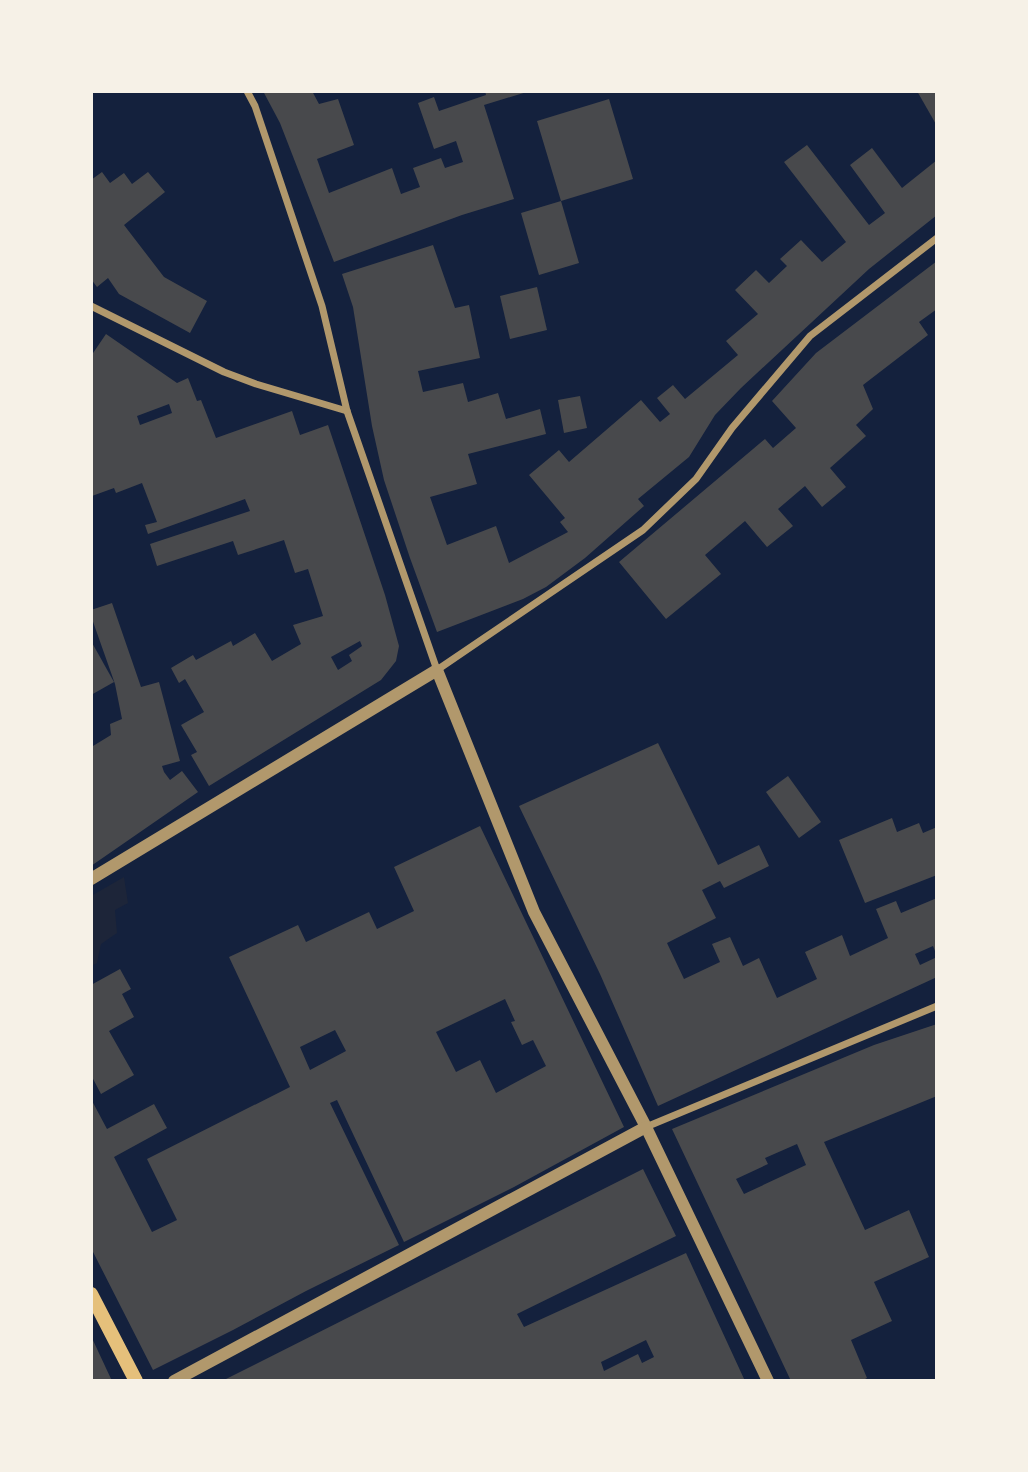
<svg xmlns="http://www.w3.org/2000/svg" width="1028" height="1472" font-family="Overpass,sans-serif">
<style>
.green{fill:#1d2539}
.building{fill:#48494c;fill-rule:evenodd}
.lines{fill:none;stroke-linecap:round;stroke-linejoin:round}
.minor{stroke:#b1986c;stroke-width:7}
.tertiary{stroke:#b1986c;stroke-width:12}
.secondary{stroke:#e5c07b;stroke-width:14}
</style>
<rect width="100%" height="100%" fill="#14213d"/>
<!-- green -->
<path class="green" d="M 124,877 L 128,903 L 115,910 L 117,933 L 101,944 L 97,963 L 91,966 L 91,896 Z"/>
<!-- building -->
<g class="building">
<path d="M 263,91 L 312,91 L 319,104 L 338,99 L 354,145 L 317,159 L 329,193 L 392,168 L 401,194 L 420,187 L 413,168 L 441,158 L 445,168 L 463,162 L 456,141 L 434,149 L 418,103 L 434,97 L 439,111 L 486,95 L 485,91 L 530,91 L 484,105 L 514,199 L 462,215 L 334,262 L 280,123 Z"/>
<path d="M 917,91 L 937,91 L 937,126 Z"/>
<path d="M 609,99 L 633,179 L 561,201 L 579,263 L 539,275 L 521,213 L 561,201 L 537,121 Z"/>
<path d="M 807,145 L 869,225 L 885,213 L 850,165 L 872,148 L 902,188 L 937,160 L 937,215 L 869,269 L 741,388 L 715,415 L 689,457 L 638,499 L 644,506 L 585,558 L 546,587 L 523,599 L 437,632 L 410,558 L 384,480 L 372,426 L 353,307 L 342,274 L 433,245 L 455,308 L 469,305 L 480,358 L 418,371 L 423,392 L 463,383 L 468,402 L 498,393 L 506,419 L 540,409 L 546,434 L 468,454 L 477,484 L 430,497 L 447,545 L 496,526 L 509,563 L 568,532 L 560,522 L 565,518 L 529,475 L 559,450 L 569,462 L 641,400 L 660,422 L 670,414 L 657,398 L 673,385 L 685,399 L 738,355 L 726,341 L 758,314 L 735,290 L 756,270 L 769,283 L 787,266 L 780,259 L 801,240 L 822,262 L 846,242 L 784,162 Z"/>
<path d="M 102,172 L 110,183 L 124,173 L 132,184 L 148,172 L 165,192 L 124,225 L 164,277 L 207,301 L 190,333 L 119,294 L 108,278 L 97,287 L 91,279 L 91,180 Z"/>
<path d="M 937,261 L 937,309 L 919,322 L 928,335 L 863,385 L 873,409 L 856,425 L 866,436 L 830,468 L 846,487 L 822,507 L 805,486 L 778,509 L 793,526 L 767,547 L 745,521 L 705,555 L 721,574 L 666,619 L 619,562 L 765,439 L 773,448 L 796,428 L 772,401 L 816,353 Z"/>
<path d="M 537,287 L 547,330 L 510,339 L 500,296 Z"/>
<path d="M 106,334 L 177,383 L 188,378 L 197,401 L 201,400 L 216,438 L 292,411 L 300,435 L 328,425 L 385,595 L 399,646 L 396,661 L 381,680 L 209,786 L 191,755 L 197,752 L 181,725 L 204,712 L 185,679 L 179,683 L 171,668 L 193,655 L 196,660 L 231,641 L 233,646 L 255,633 L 272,661 L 301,644 L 293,625 L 323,616 L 308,569 L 295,573 L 284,540 L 238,555 L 233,541 L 157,566 L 150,544 L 250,511 L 245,499 L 148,534 L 145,525 L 157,522 L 142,483 L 116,493 L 114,488 L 92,496 L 91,356 ZM 169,404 L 172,413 L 140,425 L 137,416 ZM 360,641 L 362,646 L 349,655 L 352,661 L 338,670 L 331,657 Z"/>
<path d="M 580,396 L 587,428 L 564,433 L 558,400 Z"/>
<path d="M 112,603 L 141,687 L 159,682 L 180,761 L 162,766 L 164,772 L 170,780 L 182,771 L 198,792 L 91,866 L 91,742 L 93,746 L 111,735 L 110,724 L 122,719 L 115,684 L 91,616 L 91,610 Z"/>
<path d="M 91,641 L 114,682 L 91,695 Z"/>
<path d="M 658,743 L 718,865 L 759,845 L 769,866 L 724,888 L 720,881 L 702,890 L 716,918 L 667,943 L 684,979 L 720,962 L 712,944 L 730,937 L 743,966 L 759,958 L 777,998 L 817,979 L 805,952 L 842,935 L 850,956 L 888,938 L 876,909 L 896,901 L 901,913 L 937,898 L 937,956 L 933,946 L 915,954 L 920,965 L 937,957 L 937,977 L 658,1106 L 600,974 L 519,806 Z"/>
<path d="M 788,776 L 821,822 L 799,838 L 766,792 Z"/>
<path d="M 892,818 L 897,832 L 919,823 L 923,833 L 937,827 L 937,875 L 865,903 L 839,840 Z"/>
<path d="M 480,826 L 624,1127 L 514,1187 L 404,1242 L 337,1100 L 330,1103 L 399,1245 L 306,1291 L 233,1330 L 153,1370 L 91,1248 L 91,1099 L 107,1129 L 154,1104 L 167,1128 L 114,1157 L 152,1232 L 177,1220 L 147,1159 L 290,1087 L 229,957 L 298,925 L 306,942 L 369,912 L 377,929 L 414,911 L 394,867 ZM 505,999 L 515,1021 L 511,1022 L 522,1045 L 533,1040 L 546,1066 L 496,1093 L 480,1060 L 456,1072 L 436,1032 ZM 335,1030 L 346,1051 L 310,1070 L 300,1047 Z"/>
<path d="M 120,969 L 131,989 L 122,994 L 134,1017 L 109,1031 L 134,1075 L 101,1094 L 91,1075 L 91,985 Z"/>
<path d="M 937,1024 L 937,1096 L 824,1142 L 865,1230 L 909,1210 L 929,1257 L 874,1282 L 892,1321 L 851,1340 L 867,1378 L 861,1381 L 791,1381 L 672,1129 L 874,1045 ZM 797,1144 L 806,1165 L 744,1194 L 736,1179 L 768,1164 L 765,1158 Z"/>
<path d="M 643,1169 L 676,1236 L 517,1314 L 524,1327 L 686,1253 L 745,1381 L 222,1381 ZM 646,1340 L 654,1357 L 642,1363 L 638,1354 L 604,1371 L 601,1362 Z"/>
<path d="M 91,1336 L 112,1381 L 91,1381 Z"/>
</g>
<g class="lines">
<!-- minor -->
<g class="minor">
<path d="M 247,91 L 255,106 L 322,306 L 347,411 L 437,670 L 643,530 L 696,479 L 732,428 L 810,336 L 937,238"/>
<path d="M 91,306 L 224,372 L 256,384 L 347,411"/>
<path d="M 646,1127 L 937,1006"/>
</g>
<!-- tertiary -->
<g class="tertiary">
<path d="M 91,879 L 437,670 L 534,912 L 646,1127 L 768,1381"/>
<path d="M 174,1381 L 646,1127"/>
</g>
<!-- secondary -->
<path class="secondary" d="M 91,1294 L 136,1381"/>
</g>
<!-- border -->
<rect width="1028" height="1472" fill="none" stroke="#f6f1e7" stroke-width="186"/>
</svg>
